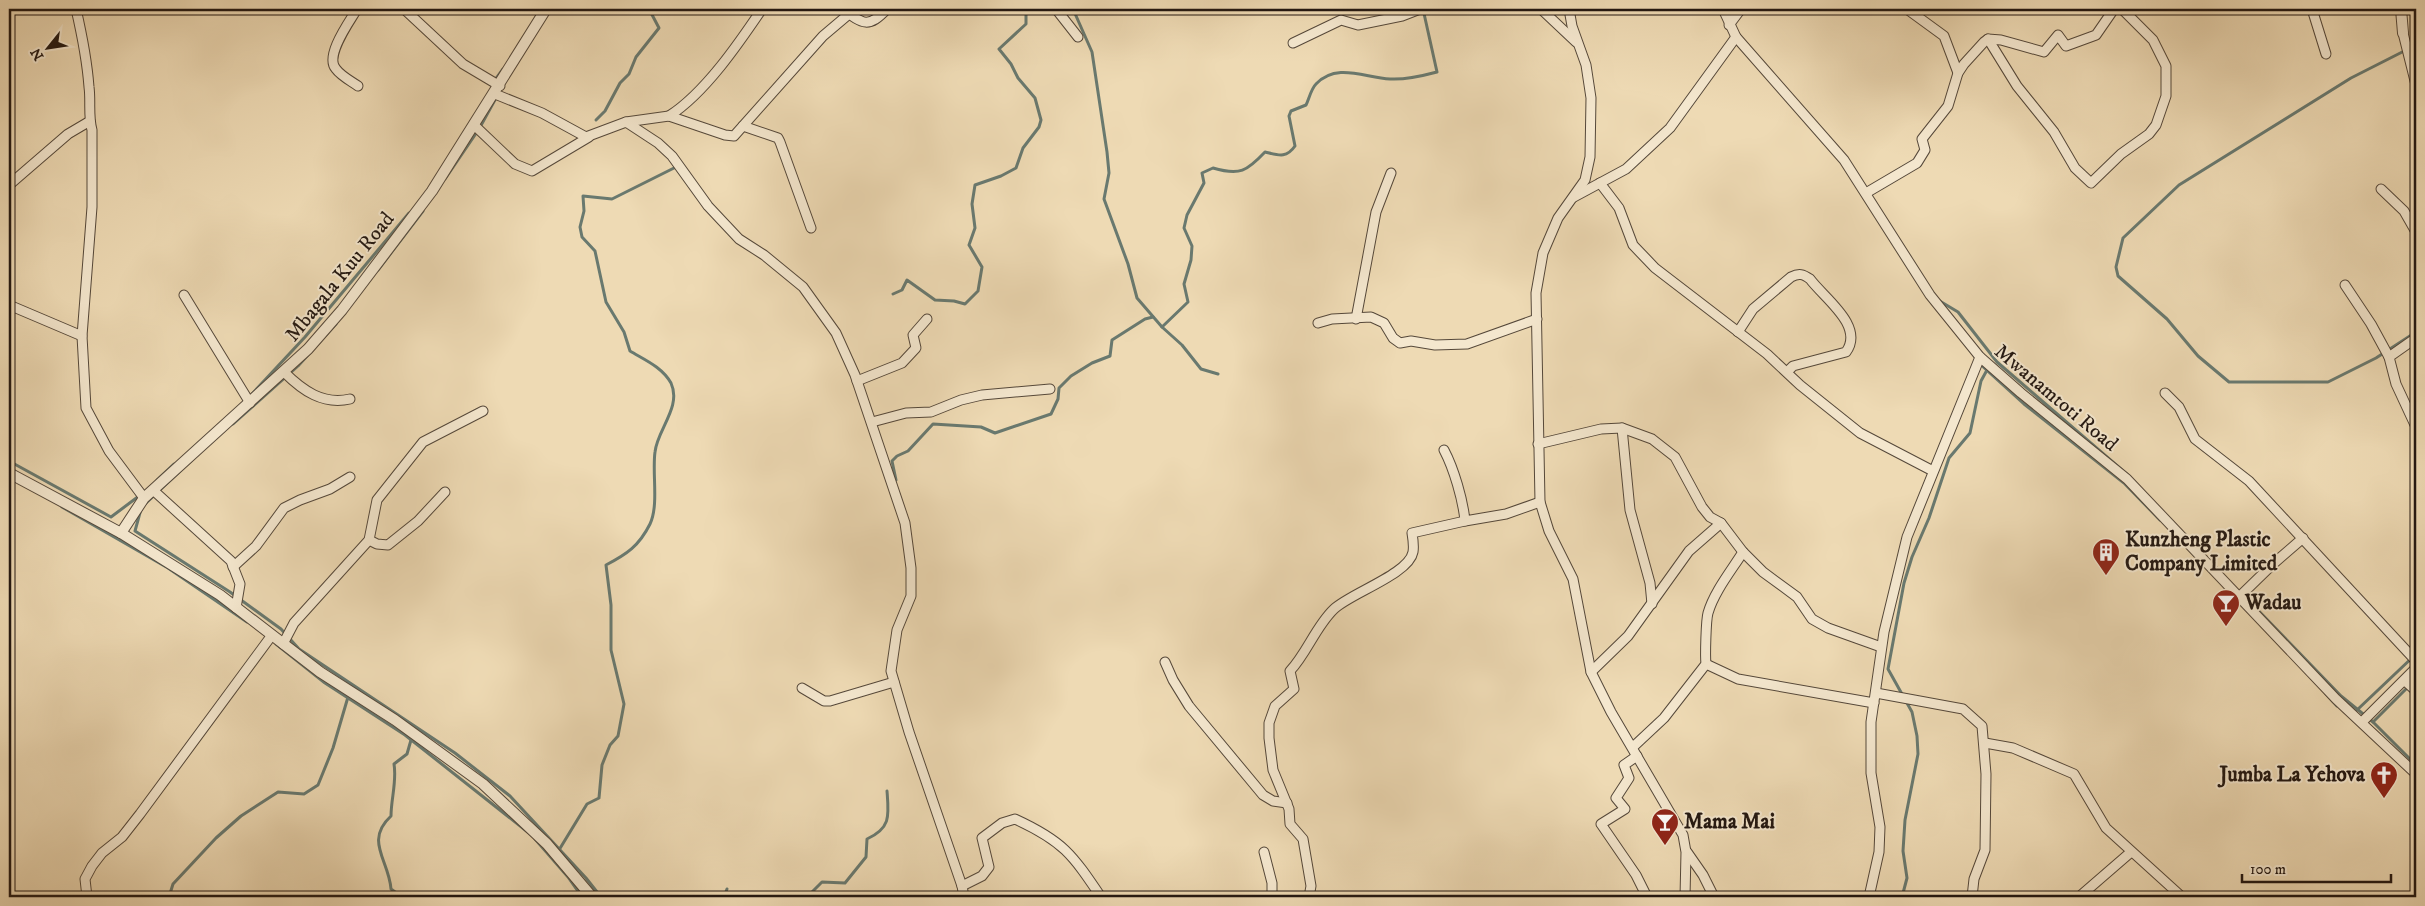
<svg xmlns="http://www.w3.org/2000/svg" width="2425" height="906" font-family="'IM FELL DW Pica',serif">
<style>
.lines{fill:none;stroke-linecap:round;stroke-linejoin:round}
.stream{stroke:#69796f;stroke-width:3}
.minor-casing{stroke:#55483a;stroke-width:11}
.tertiary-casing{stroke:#55483a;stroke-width:12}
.minor{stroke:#f4e7ce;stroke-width:9}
.tertiary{stroke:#f4e7ce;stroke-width:10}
.labels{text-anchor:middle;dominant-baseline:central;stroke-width:4;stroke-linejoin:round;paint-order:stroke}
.street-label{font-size:21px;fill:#221711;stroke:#f4e7ce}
.poi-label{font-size:21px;font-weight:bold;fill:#221711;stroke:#f4e7ce;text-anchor:start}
</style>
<rect width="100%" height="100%" fill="#eedab4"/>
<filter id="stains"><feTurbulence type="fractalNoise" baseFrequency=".004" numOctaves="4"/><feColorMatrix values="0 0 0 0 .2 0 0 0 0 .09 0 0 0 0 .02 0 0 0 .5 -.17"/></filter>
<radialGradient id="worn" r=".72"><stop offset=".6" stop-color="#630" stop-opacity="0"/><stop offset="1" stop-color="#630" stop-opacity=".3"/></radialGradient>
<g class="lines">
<!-- stream -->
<g class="stream">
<path d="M 1073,9 L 1092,52 L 1107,152 L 1109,173 L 1104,199 L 1128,264 L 1137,298 L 1162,327 L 1182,345 L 1201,369 L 1218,374"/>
<path d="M 2416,45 L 2351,78 L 2179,185 L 2123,238 L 2116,267 L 2118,276 L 2167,319 L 2198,356 L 2229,382 L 2328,382 L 2376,358 L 2416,332"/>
<path d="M 495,80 L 503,69"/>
<path d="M 596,120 L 605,111 L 620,83 L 629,74 L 636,57 L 659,28 L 649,9"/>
<path d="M 445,179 L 479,129 L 496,98"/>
<path d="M 378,270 L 423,211"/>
<path d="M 893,294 L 902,290 L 907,280 L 935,300 L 954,301 L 965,304 L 978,291 L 982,267 L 969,245 L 975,228 L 972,204 L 975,185 L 1001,176 L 1016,168 L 1023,148 L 1039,127 L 1041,120 L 1035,98 L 1018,78 L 1011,64 L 999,49 L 1026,24 L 1026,9"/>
<path d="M 1938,300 L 1958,312 L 1997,362 L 2129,476"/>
<path d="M 1162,327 L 1188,302 L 1184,284 L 1191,260 L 1192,246 L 1184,228 L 1187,215 L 1204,183 L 1202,173 L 1213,168 C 1240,176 1247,171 1265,152 C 1278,155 1286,159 1295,146 L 1289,116 L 1291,111 L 1306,105 C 1309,99 1311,89 1316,84 C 1337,62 1365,78 1390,79 C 1406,80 1422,76 1437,72 L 1423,9"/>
<path d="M 1980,364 L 2024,404 L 2124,483 L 2160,520"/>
<path d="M 251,395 L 305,337 L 409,213"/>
<path d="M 233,424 L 298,366 L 336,324"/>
<path d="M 9,461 L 111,517 L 139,496"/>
<path d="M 157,480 L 174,464"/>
<path d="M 896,480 L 892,461 L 897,456 L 908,451 L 933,424 L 981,427 L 995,433 L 1051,414 L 1058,399 L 1059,388 L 1071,376 L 1092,363 L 1110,356 L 1112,340 L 1145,319 L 1153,317"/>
<path d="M 145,504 L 193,459"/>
<path d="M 62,507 L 168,568 L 247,622"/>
<path d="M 141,509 L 135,531 L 230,592 L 281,629 L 299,649 L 455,753 L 510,796 L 586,878 L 601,897"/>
<path d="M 2253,605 L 2341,696 L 2373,722 L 2416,765"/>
<path d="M 276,644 L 325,683 L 405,735 L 529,833"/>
<path d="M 2326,694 L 2337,706"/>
<path d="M 2357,710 L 2416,654"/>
<path d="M 2373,722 L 2416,679"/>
<path d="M 535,839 L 568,877 L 582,897"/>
<path d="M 559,850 L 587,804 L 599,798 L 602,765 L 610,745 L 618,736 L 624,704 L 611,650 L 611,605 L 606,565 C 627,554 639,546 650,524 C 659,505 652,473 655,452 C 657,430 682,407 671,383 C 662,367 645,360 630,351 L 624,332 L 606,302 L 595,251 L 582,237 L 580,227 L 584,211 L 583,196 L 612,199 L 676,167"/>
<path d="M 169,897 L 173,884 L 216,838 L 241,816 L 278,792 L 304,794 L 318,785 L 333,748 L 348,697"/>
<path d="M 402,897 L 391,889 C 389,860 364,841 391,816 C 391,799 397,781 394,764 L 407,754 L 411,740"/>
<path d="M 724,897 L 727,889"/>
<path d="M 807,897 L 822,882 L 845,883 L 866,857 L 867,839 C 891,828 889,816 887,791"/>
<path d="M 1902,897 L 1907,878 L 1903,851 L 1905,820 L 1918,754 L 1917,736 L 1912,712 L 1888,669 L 1904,583 L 1912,557 L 1929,518 L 1949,458 L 1970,433 L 1981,381 L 1987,370"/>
</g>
<!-- minor casing -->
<g class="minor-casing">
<g id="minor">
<path d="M 76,9 C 82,35 87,60 89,87 C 91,101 88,116 92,130 L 92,207 L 82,336 L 86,408 L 109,451 L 144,498"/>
<path d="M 357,9 C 350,21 324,56 336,69 C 341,76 351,81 358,86"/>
<path d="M 404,9 L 463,64 L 500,86"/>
<path d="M 843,9 C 863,25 869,28 887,9"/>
<path d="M 1056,9 L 1078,37"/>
<path d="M 1541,9 L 1576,42"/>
<path d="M 1569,9 L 1572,26 L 1586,65 L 1591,98 L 1590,157 L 1585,180 L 1558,218 L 1543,253 L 1536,293 L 1540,502 L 1549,531 L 1573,579 L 1591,672 L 1611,712 L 1683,835 L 1686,852 L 1685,897"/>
<path d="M 1723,9 L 1736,37 L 1844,160 L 1930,295 L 1980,357 L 2021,393 L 2127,479 L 2336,699 L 2416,774"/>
<path d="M 1907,9 L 1944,36 L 1958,73"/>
<path d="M 2312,9 L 2326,54"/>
<path d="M 1729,25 L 1741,9"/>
<path d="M 2403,33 L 2416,85"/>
<path d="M 1988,39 L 2017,86 L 2054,132 L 2075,168 L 2091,183 L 2121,154 L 2149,134 L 2156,125 L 2166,96 L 2166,66 L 2153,40 L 2122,9"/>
<path d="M 1293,43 L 1341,20 L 1358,25 L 1402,16 L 1420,9"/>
<path d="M 495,94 L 542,113 L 586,137 L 626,122 L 658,143 L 672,156 L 708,206 L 739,239 L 764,255 L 803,287 L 836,333 L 855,375 L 905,523 L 911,568 L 911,596 L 897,630 L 891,671 L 909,732 L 962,886 L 964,897"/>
<path d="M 669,116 C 705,93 739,43 762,9"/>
<path d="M 626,122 L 669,116 L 725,135 L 734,136 L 823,36 L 849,14"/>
<path d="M 474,125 L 515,164 L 532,171 L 589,137"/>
<path d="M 743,126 L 778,138 L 780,142 L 811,228"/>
<path d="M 1600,183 L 1619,208 L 1633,245 L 1655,268 L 1767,354 L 1800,385 L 1860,433 L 1933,471"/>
<path d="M 9,185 L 68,134 L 90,121"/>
<path d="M 2381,189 L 2404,211 L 2416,232"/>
<path d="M 1866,193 L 1917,163 L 1925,150 L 1922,139 L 1948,106 L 1958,73 L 1964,64 L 1984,42 L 1988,39 L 2001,40 L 2044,52 L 2058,35 L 2066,46 L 2096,35 L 2114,9"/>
<path d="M 1574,197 L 1626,169 L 1670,128 L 1736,37"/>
<path d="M 2345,285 L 2371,324 L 2389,357"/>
<path d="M 184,295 L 250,403"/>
<path d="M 9,305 L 82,336"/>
<path d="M 1356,319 L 1376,212 L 1391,173"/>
<path d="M 1318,323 L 1332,319 L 1371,317 L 1384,323 L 1393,338 L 1400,343 L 1411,341 L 1435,345 L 1467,344 L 1537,319"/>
<path d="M 1738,332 L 1753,309 L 1791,277 C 1799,273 1803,274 1810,279 C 1824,298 1865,326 1846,352 L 1793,366 L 1787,372"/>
<path d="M 2416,338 L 2389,357 L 2396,384 L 2416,427"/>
<path d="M 284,372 C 303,391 323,405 350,399"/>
<path d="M 857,381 L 902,363 L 916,348 L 913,335 L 927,319"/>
<path d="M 2165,393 L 2179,407 L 2195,439 L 2249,481 L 2416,661"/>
<path d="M 872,422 L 906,413 L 931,412 L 961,400 L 982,395 L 1050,389"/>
<path d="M 1622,428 L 1630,510 L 1650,583 L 1652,604"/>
<path d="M 1538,444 L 1601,429 L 1622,428 L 1652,439 L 1675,457 L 1702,507 L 1710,517 L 1721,523 L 1743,552 L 1763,572 L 1797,597 L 1812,619 L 1828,628 L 1881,647"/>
<path d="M 1444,450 C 1454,469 1463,500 1465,521 L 1506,514 L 1540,502"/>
<path d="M 153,490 L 231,561 L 240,584 L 236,608"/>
<path d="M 369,540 L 377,544 L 388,545 L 418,521 L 445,492"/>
<path d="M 233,567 L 256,546 L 284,508 L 300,500 L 330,489 L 350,477"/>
<path d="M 2239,597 L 2273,564 L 2303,538"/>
<path d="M 283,644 L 294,623 L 369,540 L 377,500 L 423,442 L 483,411"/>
<path d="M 1165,662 L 1173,680 L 1189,706 L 1263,795 L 1273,801 L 1287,803"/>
<path d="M 1706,664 L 1738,679 L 1874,703"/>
<path d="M 1591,672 L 1628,636 L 1689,551 L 1721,523"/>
<path d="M 2405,681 L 2416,691"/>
<path d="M 802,688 L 824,701 L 830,701 L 894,682"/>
<path d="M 1876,693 L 1963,709 L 1982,726 L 1986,774 L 1985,850 L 1974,879 L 1972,897"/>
<path d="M 2362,722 L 2416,668"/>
<path d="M 1985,743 L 2013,748 L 2074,774 L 2106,828 L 2182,897"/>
<path d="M 1633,747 L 1664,718 L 1706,664 C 1705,656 1706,620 1708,613 C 1714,592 1731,571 1743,552"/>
<path d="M 1637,756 L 1624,765 L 1629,778 L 1616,798 L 1625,809 L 1601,824 L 1636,875 L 1647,897"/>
<path d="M 1264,852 L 1272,883 L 1272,897"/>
<path d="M 1687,852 L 1703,875 L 1714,897"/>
<path d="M 962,886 L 982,876 L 989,867 L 982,838 L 1002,823 L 1015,819 C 1063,841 1072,854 1101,897"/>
<path d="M 87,897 L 85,879 L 92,866 L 102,853 L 122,837 L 140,814 L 272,635"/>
<path d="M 1309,897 L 1311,886 L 1303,839 L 1290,824 L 1289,809 L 1273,770 L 1269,738 L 1269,723 L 1275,706 L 1294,689 L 1290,671 C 1307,653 1316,626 1334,609 C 1351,593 1409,574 1413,552 C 1414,546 1413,539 1412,533 L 1465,521"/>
<path d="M 1869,897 L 1879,852 L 1880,827 L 1871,773 L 1871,722 L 1884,632 L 1907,537 L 1980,357"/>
<path d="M 2079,897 L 2131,852"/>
</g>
</g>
<!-- tertiary casing -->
<g class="tertiary-casing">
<g id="tertiary">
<path d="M 2401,9 L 2403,33"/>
<path d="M 9,473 L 121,533 L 220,595 L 320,672 L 395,720 L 483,784 L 547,844 L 592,897"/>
<path d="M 121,533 L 144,498 L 308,349 L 342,310 L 432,191 L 546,9"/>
</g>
</g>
<!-- minor -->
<use href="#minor" class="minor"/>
<!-- tertiary -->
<use href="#tertiary" class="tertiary"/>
</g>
<!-- icons -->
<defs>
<g id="building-pin" transform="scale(1.4375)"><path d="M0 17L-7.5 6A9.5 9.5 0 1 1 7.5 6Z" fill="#8f2418" stroke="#f4e7ce"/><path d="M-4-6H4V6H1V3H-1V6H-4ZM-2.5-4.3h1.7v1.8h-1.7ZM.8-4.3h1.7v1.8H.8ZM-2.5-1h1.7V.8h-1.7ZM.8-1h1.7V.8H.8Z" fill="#fff"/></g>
<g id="bar-pin" transform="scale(1.4375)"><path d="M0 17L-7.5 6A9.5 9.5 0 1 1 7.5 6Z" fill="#8f2418" stroke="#f4e7ce"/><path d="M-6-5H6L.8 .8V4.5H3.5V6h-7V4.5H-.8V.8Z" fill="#fff"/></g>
<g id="church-pin" transform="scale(1.4375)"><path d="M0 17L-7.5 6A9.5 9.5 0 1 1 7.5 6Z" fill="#8f2418" stroke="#f4e7ce"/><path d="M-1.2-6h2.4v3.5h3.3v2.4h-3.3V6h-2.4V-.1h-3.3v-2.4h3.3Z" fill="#fff"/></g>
</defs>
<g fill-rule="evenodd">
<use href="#building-pin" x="2106" y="552"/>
<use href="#bar-pin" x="2226" y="603"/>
<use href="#church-pin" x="2384" y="775"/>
<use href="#bar-pin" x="1665" y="822"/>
</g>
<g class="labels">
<!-- street labels -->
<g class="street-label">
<text transform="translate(340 277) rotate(-51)">Mbagala Kuu Road</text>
<text transform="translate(2056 398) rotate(40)">Mwanamtoti Road</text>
</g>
<!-- poi labels -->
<g class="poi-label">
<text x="2125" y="540">Kunzheng Plastic<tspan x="2125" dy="24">Company Limited</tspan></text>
<text x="2245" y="603">Wadau</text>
<text x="2365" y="775" text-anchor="end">Jumba La Yehova</text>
<text x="1684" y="822">Mama Mai</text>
</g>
</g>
<!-- margin -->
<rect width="2425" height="906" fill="none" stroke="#eedab4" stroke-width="30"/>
<rect x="10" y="10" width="2405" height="886" fill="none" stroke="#221711" stroke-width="2.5"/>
<rect x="15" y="15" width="2395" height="876" fill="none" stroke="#221711"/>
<!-- north arrow -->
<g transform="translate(48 48) rotate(240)" stroke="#f4e7ce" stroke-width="4" paint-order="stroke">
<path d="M0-4L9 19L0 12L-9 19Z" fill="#221711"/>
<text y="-8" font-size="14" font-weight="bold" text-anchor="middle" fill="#221711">N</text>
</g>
<!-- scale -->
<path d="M2242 874v8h149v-8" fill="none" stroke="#221711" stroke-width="2.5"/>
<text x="2250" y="874" font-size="15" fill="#221711" stroke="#f4e7ce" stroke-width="4" paint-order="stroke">100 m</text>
<rect width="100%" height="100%" filter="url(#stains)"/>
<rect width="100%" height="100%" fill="url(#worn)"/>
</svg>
